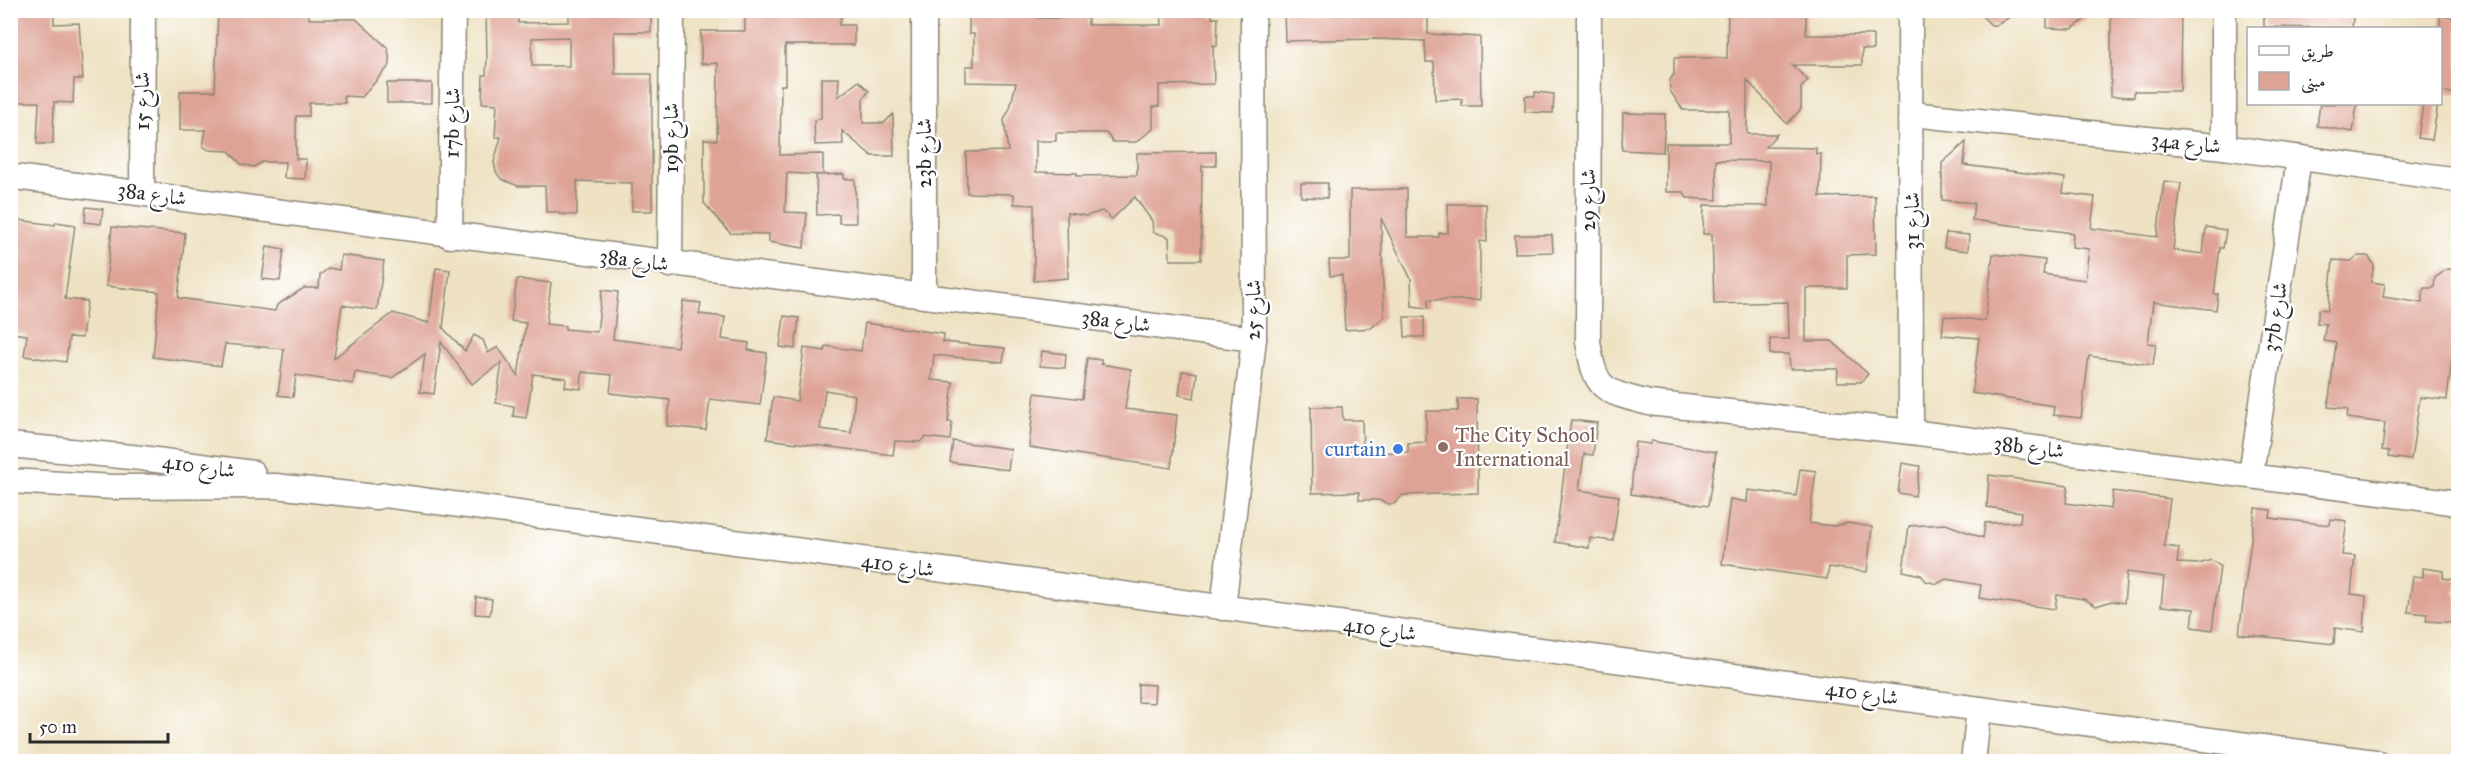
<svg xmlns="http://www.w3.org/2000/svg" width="2469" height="772" font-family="'IM FELL Great Primer',Amiri,serif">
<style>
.building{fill:#dea395;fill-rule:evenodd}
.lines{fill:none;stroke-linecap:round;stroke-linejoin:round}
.minor-casing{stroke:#8c8676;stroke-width:27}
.minor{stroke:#fff;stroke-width:24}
.education-dot{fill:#8d6e63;stroke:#fff;stroke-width:2}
.shop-dot{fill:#3f7fe0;stroke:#fff;stroke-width:2}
.labels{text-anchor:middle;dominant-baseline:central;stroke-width:4.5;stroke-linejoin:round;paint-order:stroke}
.street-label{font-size:21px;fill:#2b2b2b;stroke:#fff}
.education-label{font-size:21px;fill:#785e54;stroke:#fff;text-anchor:start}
.shop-label{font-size:21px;fill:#366cbe;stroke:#fff;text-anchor:end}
</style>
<rect width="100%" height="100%" fill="#fff"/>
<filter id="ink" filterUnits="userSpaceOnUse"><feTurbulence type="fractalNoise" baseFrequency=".0167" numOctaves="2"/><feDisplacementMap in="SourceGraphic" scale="12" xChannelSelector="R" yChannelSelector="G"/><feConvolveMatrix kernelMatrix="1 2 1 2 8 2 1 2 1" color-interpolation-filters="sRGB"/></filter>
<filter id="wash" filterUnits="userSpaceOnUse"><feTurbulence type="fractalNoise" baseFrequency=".008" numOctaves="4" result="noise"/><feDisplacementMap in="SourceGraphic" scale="24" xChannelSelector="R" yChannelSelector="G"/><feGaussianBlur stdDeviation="1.35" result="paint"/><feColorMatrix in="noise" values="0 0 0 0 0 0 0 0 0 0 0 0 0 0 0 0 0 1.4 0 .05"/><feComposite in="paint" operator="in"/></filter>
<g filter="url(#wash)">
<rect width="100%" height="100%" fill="#eee2c2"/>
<g id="blocks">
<!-- building -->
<g class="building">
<path d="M 11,10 L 54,10 L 54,24 L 79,23 L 83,79 L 74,79 L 73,103 L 54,102 L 53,144 L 37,144 L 39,102 L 10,102 Z"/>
<path d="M 218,10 L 309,10 L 309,19 L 356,19 L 388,48 L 390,65 L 362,97 L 344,96 L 345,103 L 309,103 L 309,116 L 296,116 L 296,159 L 306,159 L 305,179 L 284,178 L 285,162 L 262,162 L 254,167 L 241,164 L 229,151 L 209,150 L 203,146 L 206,130 L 180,130 L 180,91 L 215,91 Z"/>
<path d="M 486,10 L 517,10 L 518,23 L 569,22 L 569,10 L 651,10 L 651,32 L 614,32 L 615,74 L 652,74 L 652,211 L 632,211 L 632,183 L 577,181 L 577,215 L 559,214 L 559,212 L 546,212 L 545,186 L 518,186 L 501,179 L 496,172 L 494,162 L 501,137 L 495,137 L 497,104 L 482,103 L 483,75 L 486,75 L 487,57 ZM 569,37 L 569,66 L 532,66 L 532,38 Z"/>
<path d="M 745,10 L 843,10 L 839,25 L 854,25 L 854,45 L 785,45 L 785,85 L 781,85 L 780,155 L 823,154 L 823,175 L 844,174 L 844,179 L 855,179 L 856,223 L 839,223 L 839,214 L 817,215 L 816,175 L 822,175 L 787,173 L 785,212 L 807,213 L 804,248 L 769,242 L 769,234 L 730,233 L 704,203 L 704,139 L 717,140 L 718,63 L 701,64 L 701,31 L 745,31 Z"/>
<path d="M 969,10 L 1038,10 L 1038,18 L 1088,18 L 1088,25 L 1162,25 L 1161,10 L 1212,10 L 1212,18 L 1218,18 L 1217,46 L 1213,45 L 1214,84 L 1159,85 L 1159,106 L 1153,107 L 1153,129 L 1136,142 L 1113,142 L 1106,133 L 1056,133 L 1056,141 L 1036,141 L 1036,172 L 1077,173 L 1077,176 L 1137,175 L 1137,153 L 1216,152 L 1216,166 L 1202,166 L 1201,260 L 1170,260 L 1169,237 L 1153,232 L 1152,221 L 1135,197 L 1112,219 L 1102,211 L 1086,216 L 1067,213 L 1068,278 L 1034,281 L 1034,205 L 1014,204 L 1014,194 L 967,193 L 966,152 L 1008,151 L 1004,120 L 1010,108 L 1016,83 L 966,82 L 966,66 L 974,66 L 974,34 L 969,34 Z"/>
<path d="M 1284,10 L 1302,10 L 1303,15 L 1359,14 L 1359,10 L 1428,10 L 1428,34 L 1480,37 L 1481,106 L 1462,106 L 1462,99 L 1435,100 L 1434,62 L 1426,62 L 1425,41 L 1376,39 L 1285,41 Z"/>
<path d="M 1728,10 L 1806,10 L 1806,35 L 1873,35 L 1873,50 L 1862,49 L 1862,65 L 1792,65 L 1808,80 L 1801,88 L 1801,109 L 1787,124 L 1747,80 L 1747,134 L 1777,134 L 1765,147 L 1816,148 L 1816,154 L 1821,154 L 1820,197 L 1875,196 L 1876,254 L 1847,255 L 1847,288 L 1806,288 L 1806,341 L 1832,341 L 1868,374 L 1861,382 L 1837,382 L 1838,369 L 1790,369 L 1789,354 L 1770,354 L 1770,339 L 1789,339 L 1788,302 L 1714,304 L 1712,234 L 1703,234 L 1704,205 L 1768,206 L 1769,161 L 1716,160 L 1717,200 L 1687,198 L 1684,192 L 1666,192 L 1666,143 L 1729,143 L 1729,110 L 1683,110 L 1670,91 L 1670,80 L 1674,74 L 1674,58 L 1727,58 Z"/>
<path d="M 1976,10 L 2021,10 L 1997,25 L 1991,25 Z"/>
<path d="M 2047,10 L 2097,10 L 2072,29 L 2047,28 Z"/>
<path d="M 2111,10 L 2181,10 L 2180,91 L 2134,91 L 2134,97 L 2111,96 Z"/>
<path d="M 2264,10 L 2354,10 L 2352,28 L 2264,27 Z"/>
<path d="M 2440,16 L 2458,18 L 2458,94 L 2440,91 Z"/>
<path d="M 821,78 L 839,78 L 838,97 L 859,81 L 869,91 L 863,99 L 863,123 L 884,123 L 893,114 L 894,156 L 872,156 L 842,131 L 843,144 L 815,145 L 814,120 L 821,119 Z"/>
<rect x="387" y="83" width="45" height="20"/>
<path d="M 1535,92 L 1554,94 L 1553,113 L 1525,112 L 1525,96 L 1535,96 Z"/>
<path d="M 2320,104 L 2357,104 L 2353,132 L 2317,126 Z"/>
<path d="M 2423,104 L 2438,104 L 2432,140 L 2418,138 Z"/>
<path d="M 1623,113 L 1665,114 L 1663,152 L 1622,150 Z"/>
<path d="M 1966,142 L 1964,165 L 2065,178 L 2063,193 L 2095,197 L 2091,228 L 2157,237 L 2164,181 L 2181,183 L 2173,250 L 2203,254 L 2206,227 L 2226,230 L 2223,248 L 2220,248 L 2214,294 L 2218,294 L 2216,310 L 2153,302 L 2148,343 L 2156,344 L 2153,365 L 2089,356 L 2081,418 L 2053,415 L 2054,406 L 1972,393 L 1979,338 L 1942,335 L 1944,316 L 1985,321 L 1993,254 L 2045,260 L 2043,274 L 2085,280 L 2089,249 L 2072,247 L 2073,233 L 1972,220 L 1974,203 L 1942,200 L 1942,163 Z"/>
<path d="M 1301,183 L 1328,183 L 1327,198 L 1301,197 Z"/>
<path d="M 1407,189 L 1407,237 L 1439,237 L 1439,233 L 1448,233 L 1448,204 L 1486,204 L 1487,242 L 1480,241 L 1480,300 L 1428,300 L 1428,308 L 1412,306 L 1411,279 L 1381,218 L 1384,317 L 1371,328 L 1345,330 L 1342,275 L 1330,276 L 1329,260 L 1350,260 L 1350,190 Z"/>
<path d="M 86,207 L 103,209 L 101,224 L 85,222 Z"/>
<path d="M 18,220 L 55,225 L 56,222 L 75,225 L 65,299 L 87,301 L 82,338 L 69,337 L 66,362 L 24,356 L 27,335 L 10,333 L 14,278 L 11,278 Z"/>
<path d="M 112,227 L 185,233 L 178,298 L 275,311 L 277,305 L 304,288 L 319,288 L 320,275 L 329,268 L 339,270 L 341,255 L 384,261 L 377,310 L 342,305 L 334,358 L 393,313 L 429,323 L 436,268 L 450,270 L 443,328 L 465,351 L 474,335 L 483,340 L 488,353 L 498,347 L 518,376 L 526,323 L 511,321 L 517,279 L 551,283 L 546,324 L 565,326 L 565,329 L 597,332 L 602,290 L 618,292 L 613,339 L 677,347 L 683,301 L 701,303 L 699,314 L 725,317 L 722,339 L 749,343 L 748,350 L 767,353 L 760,405 L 710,399 L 706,430 L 667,426 L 670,400 L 610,393 L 612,375 L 582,372 L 581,389 L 565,387 L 566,378 L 533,374 L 526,418 L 513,416 L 514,406 L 496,403 L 502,362 L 472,384 L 441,342 L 434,394 L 420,392 L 425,354 L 392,378 L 355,372 L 353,384 L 296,375 L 293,397 L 278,395 L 284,349 L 225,344 L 221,366 L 153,357 L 159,292 L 106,286 Z"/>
<path d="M 1946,233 L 1969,235 L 1968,251 L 1944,248 Z"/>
<path d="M 1515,235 L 1552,235 L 1553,252 L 1515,253 Z"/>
<path d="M 267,246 L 284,249 L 280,281 L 262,279 Z"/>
<path d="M 2358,256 L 2368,256 L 2374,265 L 2371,282 L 2385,284 L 2383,297 L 2422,303 L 2424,288 L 2434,288 L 2435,278 L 2447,269 L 2458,270 L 2458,358 L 2452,357 L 2447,400 L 2420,397 L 2411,460 L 2388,457 L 2389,451 L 2382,450 L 2385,423 L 2347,418 L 2348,409 L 2328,407 L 2336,343 L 2323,341 L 2326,324 L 2317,323 L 2319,309 L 2328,310 L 2333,260 L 2351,261 Z"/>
<path d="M 784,316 L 799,318 L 795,349 L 780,347 Z"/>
<path d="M 1404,317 L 1424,317 L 1424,337 L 1405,337 Z"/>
<path d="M 865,323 L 944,334 L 943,342 L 1005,348 L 1003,362 L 934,355 L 931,380 L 953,382 L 948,422 L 952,422 L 950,440 L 925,437 L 920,442 L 895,441 L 893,455 L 767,439 L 773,397 L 797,401 L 804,348 L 825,351 L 825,346 L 861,351 ZM 825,390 L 855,395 L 851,433 L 820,429 Z"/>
<path d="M 1042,351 L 1066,354 L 1065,368 L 1040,366 Z"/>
<path d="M 1087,358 L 1101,360 L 1101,364 L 1131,369 L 1125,409 L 1177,415 L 1171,468 L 1029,447 L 1035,393 L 1082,399 Z"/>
<path d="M 1182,371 L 1197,373 L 1194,398 L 1179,395 Z"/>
<path d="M 1458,399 L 1477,399 L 1478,493 L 1403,495 L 1394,504 L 1389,504 L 1378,500 L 1359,500 L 1359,492 L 1312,493 L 1311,407 L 1342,407 L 1343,420 L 1362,420 L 1363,453 L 1408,452 L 1408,443 L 1426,442 L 1426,411 L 1458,411 Z"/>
<path d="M 1571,420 L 1597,423 L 1593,455 L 1584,454 L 1579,490 L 1619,496 L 1613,541 L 1590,538 L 1589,548 L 1555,542 Z"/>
<path d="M 953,441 L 1011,449 L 1008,470 L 950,462 Z"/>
<path d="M 1651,441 L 1716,452 L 1708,506 L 1631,494 L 1635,442 L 1650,444 Z"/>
<path d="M 1902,463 L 1920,466 L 1915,496 L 1898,493 Z"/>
<path d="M 1800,469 L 1816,471 L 1809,523 L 1834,526 L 1848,523 L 1872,527 L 1867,572 L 1829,567 L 1827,579 L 1722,564 L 1730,499 L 1747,502 L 1748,490 L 1796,496 Z"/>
<path d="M 1989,475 L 2068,486 L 2066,503 L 2111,509 L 2113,491 L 2170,499 L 2164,546 L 2179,548 L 2177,563 L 2199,564 L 2211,560 L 2220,566 L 2212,630 L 2192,627 L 2194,609 L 2161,606 L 2164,577 L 2127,572 L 2124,603 L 2112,601 L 2096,606 L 2084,599 L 2057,595 L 2055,609 L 1979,598 L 1981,585 L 1946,579 L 1937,584 L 1926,581 L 1921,575 L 1903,571 L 1909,526 L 1946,524 L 1983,538 L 1985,523 L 2020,522 L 2021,512 L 1987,507 Z"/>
<path d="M 2255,508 L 2271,510 L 2270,518 L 2330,525 L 2331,519 L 2347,521 L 2342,555 L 2355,556 L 2351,594 L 2366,596 L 2364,632 L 2335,628 L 2334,644 L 2239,634 Z"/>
<path d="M 2423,568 L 2444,571 L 2443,578 L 2457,580 L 2455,595 L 2458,596 L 2458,623 L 2426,621 L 2427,614 L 2408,612 L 2413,576 L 2423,577 Z"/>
<path d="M 476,597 L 492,599 L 490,615 L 475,614 Z"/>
<path d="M 1138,684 L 1155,685 L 1154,703 L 1138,702 Z"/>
</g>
</g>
</g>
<g filter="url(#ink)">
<use href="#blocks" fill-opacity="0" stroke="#8c8676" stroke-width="1.5"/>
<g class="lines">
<!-- minor casing -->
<g class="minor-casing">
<g id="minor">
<path d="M 1589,10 L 1588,341 C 1595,390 1602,391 1649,403 L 1911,432 L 2458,503"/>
<path d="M 1910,10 L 1911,432"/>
<path d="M 1912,114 L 2224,147 L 2458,180"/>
<path d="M 2224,147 L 2224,10"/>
<path d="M 15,177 L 1254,339"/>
<path d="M 142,192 L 143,10"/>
<path d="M 450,236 L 453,10"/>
<path d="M 670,265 L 672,10"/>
<path d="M 924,296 L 924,10"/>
<path d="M 10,445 L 141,458 L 253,473"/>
<path d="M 2251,474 L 2299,159"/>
<path d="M 10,481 L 114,487 L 275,486 L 376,497 L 385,495 L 2375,762"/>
<path d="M 1223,608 L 1254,339 L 1253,10"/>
<path d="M 1973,762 L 1979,709"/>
</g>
</g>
<!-- minor -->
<use href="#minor" class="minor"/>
</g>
</g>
<!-- markers -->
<circle class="education-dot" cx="1443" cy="447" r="6"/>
<circle class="shop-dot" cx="1398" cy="449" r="6"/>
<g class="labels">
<!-- street labels -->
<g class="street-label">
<text transform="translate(142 101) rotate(-90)">شارع 15</text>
<text transform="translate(452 123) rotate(-89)">17b شارع</text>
<text transform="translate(671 138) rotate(-90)">19b شارع</text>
<text transform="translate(2186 143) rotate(6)">34a شارع</text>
<text transform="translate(924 153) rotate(-90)">23b شارع</text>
<text transform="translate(152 194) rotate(8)">38a شارع</text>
<text transform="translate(1588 200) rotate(-90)">شارع 29</text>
<text transform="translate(1912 221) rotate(-90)">شارع 31</text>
<text transform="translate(634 260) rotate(7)">38a شارع</text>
<text transform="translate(1253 310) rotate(-89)">شارع 25</text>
<text transform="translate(2275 317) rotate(-81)">37b شارع</text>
<text transform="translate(1116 321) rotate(7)">38a شارع</text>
<text transform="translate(2029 447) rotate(7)">38b شارع</text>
<text transform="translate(199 466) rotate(8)">شارع 410</text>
<text transform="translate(898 565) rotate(8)">شارع 410</text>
<text transform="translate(1380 629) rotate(8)">شارع 410</text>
<text transform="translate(1862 693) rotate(8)">شارع 410</text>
</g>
<!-- education labels -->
<g class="education-label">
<text x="1455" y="435">The City School<tspan x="1455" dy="24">International</tspan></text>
</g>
<!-- shop labels -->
<g class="shop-label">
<text x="1386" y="449">curtain</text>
</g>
</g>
<!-- margin -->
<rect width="2469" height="772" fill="none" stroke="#fff" stroke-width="36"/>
<!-- legend -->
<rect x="2247" y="27" width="195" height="78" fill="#ffffff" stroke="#aaaaaa" stroke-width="1.5"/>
<rect x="2259" y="46" width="30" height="9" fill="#ffffff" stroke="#aaaaaa" stroke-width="1.5"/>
<text x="2301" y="57" font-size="18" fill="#2b2b2b">طريق</text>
<rect x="2259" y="72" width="30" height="18" fill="#dea395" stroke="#aaaaaa" stroke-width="1.5"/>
<text x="2301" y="87" font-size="18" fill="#2b2b2b">مبنى</text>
<!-- scale -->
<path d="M30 733v9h138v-9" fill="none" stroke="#2b2b2b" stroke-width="3"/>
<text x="39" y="733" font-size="18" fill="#2b2b2b" stroke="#ffffff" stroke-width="4.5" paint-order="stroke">50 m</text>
</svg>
